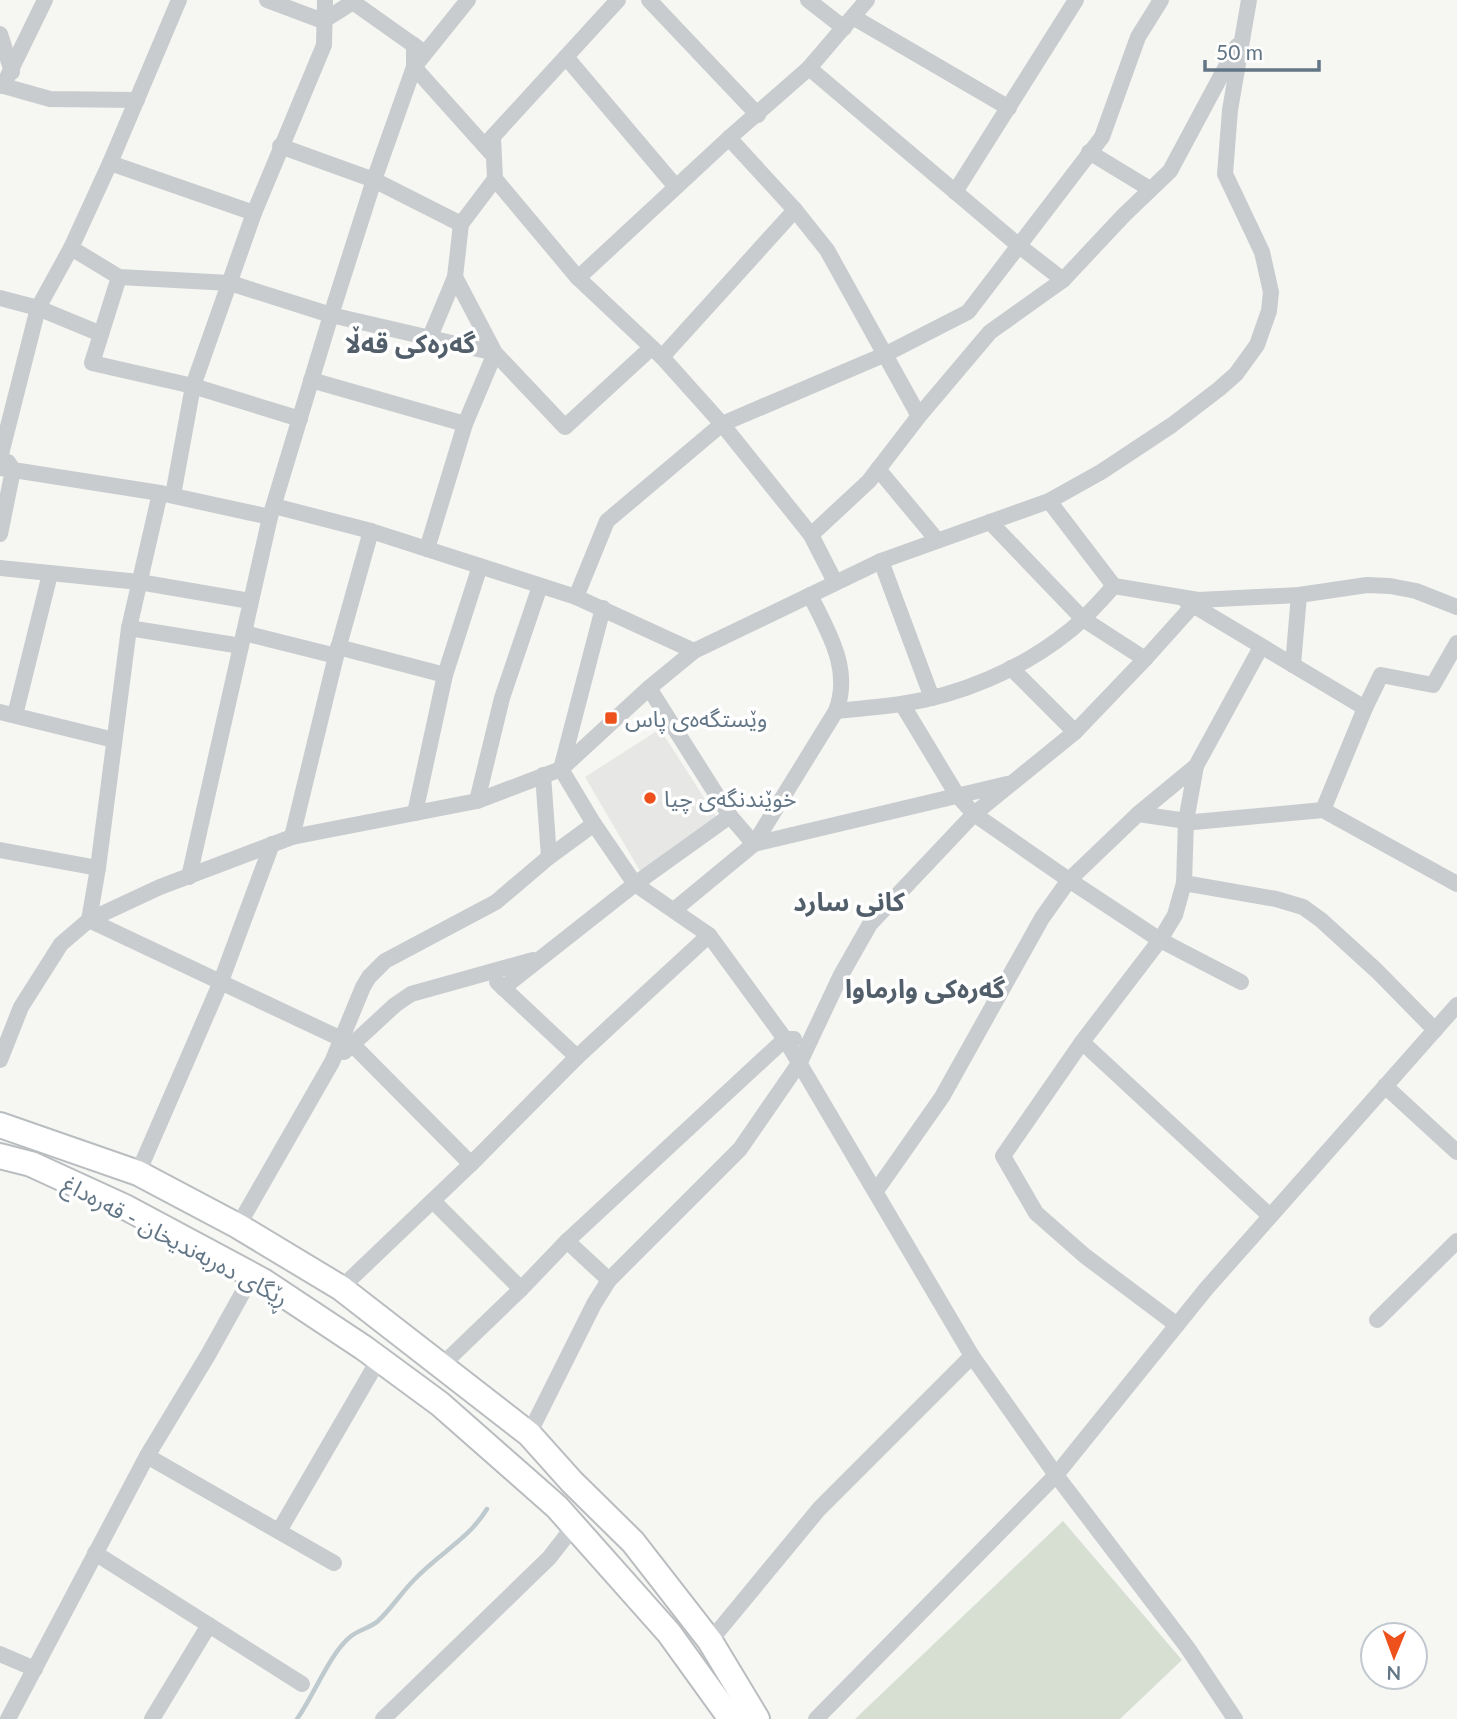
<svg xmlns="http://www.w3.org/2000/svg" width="1457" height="1719" font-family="Lato,'Noto Sans Arabic',sans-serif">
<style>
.built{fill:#e7e8e6}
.green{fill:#d7dfd3}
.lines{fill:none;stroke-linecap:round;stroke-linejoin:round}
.stream{stroke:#bfcacf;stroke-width:4.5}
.primary-casing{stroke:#b9bdc0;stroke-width:28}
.street{stroke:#c9cccf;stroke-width:16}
.primary{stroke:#fff;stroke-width:24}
.poi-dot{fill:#ee511b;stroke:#fff;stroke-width:2.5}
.labels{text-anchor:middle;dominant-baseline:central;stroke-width:7;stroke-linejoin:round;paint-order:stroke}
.poi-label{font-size:23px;fill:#637686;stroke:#fff;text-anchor:start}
.street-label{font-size:23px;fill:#637686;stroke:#fff}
.quarter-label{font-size:26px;font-weight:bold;fill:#525f6a;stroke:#fff}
</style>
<rect width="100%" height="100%" fill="#f6f7f3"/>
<!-- built -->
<path class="built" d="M 660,729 L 717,818 L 640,871 L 585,777 Z"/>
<!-- green -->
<path class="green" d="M 1063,1521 L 1182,1660 L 1120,1719 L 855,1719 Z"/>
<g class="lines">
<!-- stream -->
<path class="stream" d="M 297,1719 C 313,1697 330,1653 350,1637 C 358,1630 370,1628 378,1621 C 392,1608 401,1593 414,1580 C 439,1553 468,1540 487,1509"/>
<!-- primary casing -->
<g class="primary-casing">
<g id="primary">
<path d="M 0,1125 L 138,1173 L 238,1226 L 341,1288 L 529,1434 L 572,1482 L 633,1542 L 710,1641 L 757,1719"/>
<path d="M 0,1156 L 31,1164 L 127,1208 L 263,1281 L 364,1348 L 440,1404 L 557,1507 L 669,1633 L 731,1719"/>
</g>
</g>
<!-- street -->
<g class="street">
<path d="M 267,0 L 323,21 L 353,2"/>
<path d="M 350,0 L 422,51"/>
<path d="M 649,0 L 758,115"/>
<path d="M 808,0 L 844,28"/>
<path d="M 853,17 L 1009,108"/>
<path d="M 0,34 L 12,72"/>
<path d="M 414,45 L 414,67 L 491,153"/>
<path d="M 566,57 L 676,187"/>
<path d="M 809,68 L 1018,245 L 1063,280"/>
<path d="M 0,85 L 50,99 L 137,100"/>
<path d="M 3,86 L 45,0"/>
<path d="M 493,137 L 495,179 L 578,278 L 662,357 L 722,424 L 811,535 L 835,582"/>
<path d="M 729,138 L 795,210 L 827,250 L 919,416"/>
<path d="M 486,144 L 618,0"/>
<path d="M 280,146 L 374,180 L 461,224"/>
<path d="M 1089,152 L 1150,189"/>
<path d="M 110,163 L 254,213"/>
<path d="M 955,192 L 1076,0"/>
<path d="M 71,248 L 119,277 L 230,283 L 331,315 L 495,353 L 465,424 L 427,549"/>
<path d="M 119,277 L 92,363 L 193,386 L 300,419"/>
<path d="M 455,277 L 495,353 L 565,427 L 651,348"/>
<path d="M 578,278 L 729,138 L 809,68 L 867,0"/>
<path d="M 0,298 L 38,308 L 101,334"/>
<path d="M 430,337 L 455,277 L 461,224 L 495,179"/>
<path d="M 662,357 L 795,210"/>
<path d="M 311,380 L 465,424"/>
<path d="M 0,458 L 38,308 L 71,248 L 110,163 L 179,0"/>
<path d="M 0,468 L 160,493 L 270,517"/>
<path d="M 878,469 L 937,540"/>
<path d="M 173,495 L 193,386 L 254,213 L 324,45 L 325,0"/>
<path d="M 1049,501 L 1114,586 L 1198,600 L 1299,595 L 1367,585 L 1390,586 L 1416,591 L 1457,607"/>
<path d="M 274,506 L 371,531 L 576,597 L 694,651"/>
<path d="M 990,522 L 1083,619 L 1145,659"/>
<path d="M 0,534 L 13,470 L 8,462"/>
<path d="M 811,535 L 869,481 L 919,416 L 990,332 L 1063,280 L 1124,215 L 1170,171 L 1237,46"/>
<path d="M 881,561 L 932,698"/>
<path d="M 0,568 L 139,582 L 250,601"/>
<path d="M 576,597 L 607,521 L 722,424 L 886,354 L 968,312 L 1102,137 L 1138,37 L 1161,0"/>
<path d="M 1186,601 L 1365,708"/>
<path d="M 603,608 L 561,769 L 594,824 L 635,884 L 709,935 L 785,1039 L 972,1356 L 1056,1475 L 1187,1647 L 1235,1719"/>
<path d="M 129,628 L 160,493"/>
<path d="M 244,633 L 336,656"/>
<path d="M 241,646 L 129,628 L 98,868 L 89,920 L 352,1044 L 471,1164"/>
<path d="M 338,647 L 445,675"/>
<path d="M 1293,665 L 1299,595"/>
<path d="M 1011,668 L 1075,732"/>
<path d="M 649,688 L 730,816 L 754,844"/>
<path d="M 902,704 L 957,795 L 974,814 L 1069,880 L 1160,940 L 1241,982"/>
<path d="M 836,711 C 857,709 879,707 901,704 C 959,696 1022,669 1068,632 C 1085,619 1099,602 1114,586"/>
<path d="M 0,712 L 114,740"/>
<path d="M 15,715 L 50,574"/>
<path d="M 1196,766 L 1186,821 L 1184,883 L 1175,915 L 1160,940 L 1082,1042 L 1270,1216"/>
<path d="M 543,775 L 549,857"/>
<path d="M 477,801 L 502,698 L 540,586"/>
<path d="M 1323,810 L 1365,708 L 1381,675 L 1433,685 L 1457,643"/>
<path d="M 415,813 L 445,675 L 480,566"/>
<path d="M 1138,814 L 1194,822 L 1323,810 L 1457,884"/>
<path d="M 292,837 L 336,656 L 371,531"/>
<path d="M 754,844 L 1007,784"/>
<path d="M 0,850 L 98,868"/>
<path d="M 189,877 L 270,517 L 331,315 L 374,180 L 414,67 L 468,0"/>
<path d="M 1184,883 L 1276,899 L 1303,907 L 1321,920 L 1377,971 L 1435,1030"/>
<path d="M 674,910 L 754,844 L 836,711 C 852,669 828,632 810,595"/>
<path d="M 497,982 L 577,1057"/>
<path d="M 503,988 L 635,884 L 730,816"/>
<path d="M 1082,1042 L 1003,1156 L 1036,1213 L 1085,1256 L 1177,1325"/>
<path d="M 344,1052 L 395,1005 L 411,994 L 533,960"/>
<path d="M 0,1060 L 21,1007 L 61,944 L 89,920 L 160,887 L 292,837 L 477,801 L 561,769 L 649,688 L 694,651 L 881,561 L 1049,501 L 1101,472 L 1172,425 L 1219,389 L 1236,374 L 1257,345 L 1269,311 L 1271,292 L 1262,252 L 1225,174 L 1230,110 L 1249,0"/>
<path d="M 1385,1086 L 1457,1152"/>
<path d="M 138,1173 L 220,984 L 272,844"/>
<path d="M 876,1191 L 942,1097 L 1042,918 L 1069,880 L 1138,814 L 1196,766 L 1261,647"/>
<path d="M 433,1201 L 521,1289"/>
<path d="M 238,1226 L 332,1062 L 363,987 L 369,977 L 385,961 L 496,902 L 549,857 L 594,824"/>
<path d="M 567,1241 L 609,1280"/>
<path d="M 341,1288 L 471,1164 L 577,1057 L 709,935"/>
<path d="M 1377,1320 L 1457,1241"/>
<path d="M 441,1366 L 521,1289 L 567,1241 L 785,1039 L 794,1039"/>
<path d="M 529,1434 L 594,1304 L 609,1280 L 740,1149 L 800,1062 L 841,975 L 870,924 L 974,814 L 1075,732 L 1145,659 L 1198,600"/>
<path d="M 147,1456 L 334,1563"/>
<path d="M 279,1531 L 379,1359"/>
<path d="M 95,1553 L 302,1684"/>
<path d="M 710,1641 L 819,1509 L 972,1356"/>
<path d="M 0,1654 L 35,1669"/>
<path d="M 8,1719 L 147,1456 L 208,1355 L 252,1276"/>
<path d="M 152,1719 L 209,1625"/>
<path d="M 383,1719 L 549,1558 L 574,1526"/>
<path d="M 816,1719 L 1056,1475 L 1206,1289 L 1457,1005"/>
</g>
<!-- primary -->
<use href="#primary" class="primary"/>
</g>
<!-- markers -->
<g class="poi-dot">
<rect x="604" y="711" width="14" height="14" rx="3.5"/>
<circle cx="650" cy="798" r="7"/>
</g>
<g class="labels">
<!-- poi labels -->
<g class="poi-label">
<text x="625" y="718">وێستگەەی پاس</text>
<text x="664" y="798">خوێندنگەی چیا</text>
</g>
<!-- street labels -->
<g class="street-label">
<text transform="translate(176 1240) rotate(28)">ڕێگای دەربەندیخان - قەرەداغ</text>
</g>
<!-- quarter labels -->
<g class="quarter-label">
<text x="410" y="343">گەرەکی قەڵا</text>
<text x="849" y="901">کانی سارد</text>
<text x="925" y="988">گەرەکی وارماوا</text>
</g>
</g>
<!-- north arrow -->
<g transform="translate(1394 1656) rotate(181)"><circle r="33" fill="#ffffff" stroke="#c1c8cf" stroke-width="2"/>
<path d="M0-5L12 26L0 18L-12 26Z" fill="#ee511b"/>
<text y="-10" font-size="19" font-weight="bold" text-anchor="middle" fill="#637686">N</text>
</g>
<!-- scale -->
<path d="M1205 60v10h114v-10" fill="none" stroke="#637686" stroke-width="3.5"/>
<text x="1216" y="60" font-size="21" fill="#637686" stroke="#ffffff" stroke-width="5" paint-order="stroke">50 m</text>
</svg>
